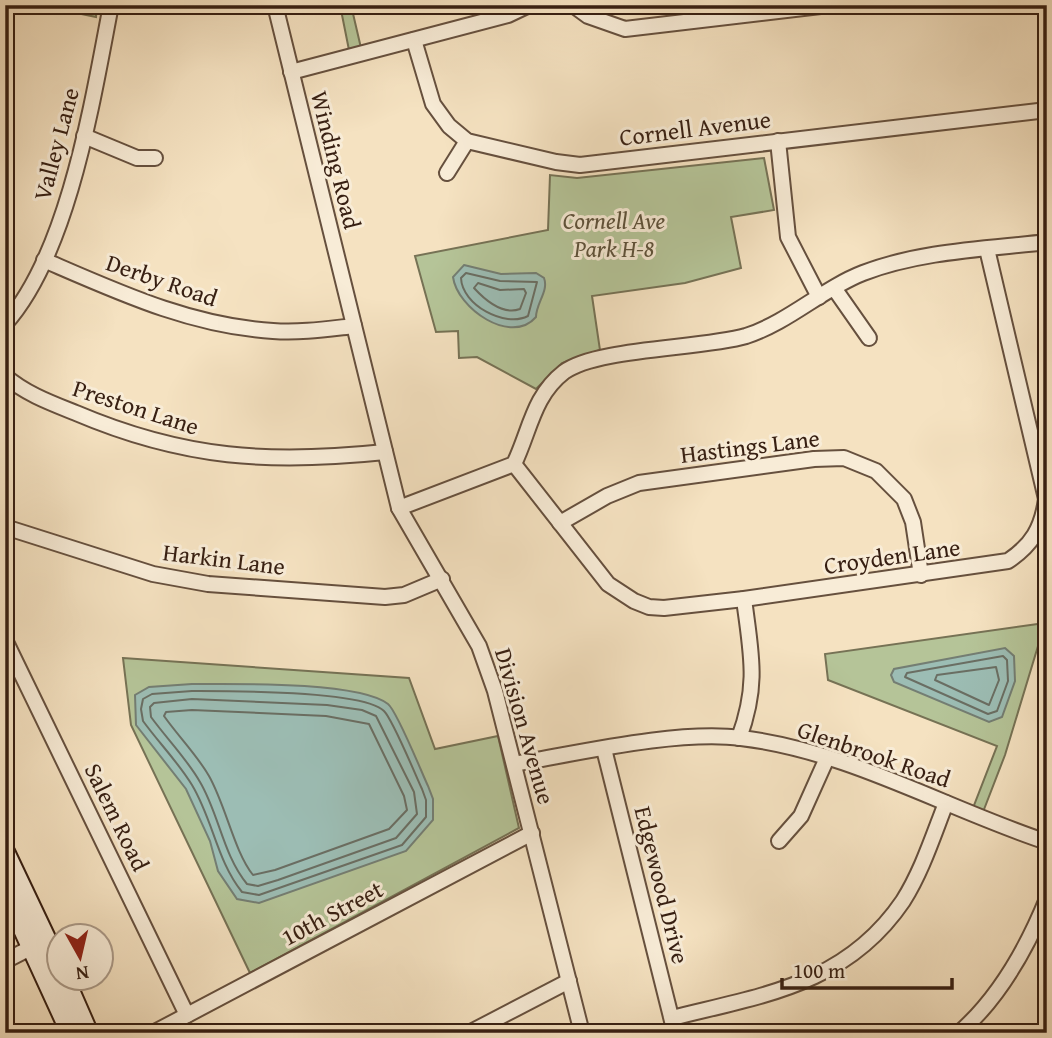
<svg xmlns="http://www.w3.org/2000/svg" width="1052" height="1038" font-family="'Gentium Book Plus',serif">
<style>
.green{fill:#b5c498;stroke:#767255;stroke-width:2}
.water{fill:#9cbdb4;stroke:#747e73;stroke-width:2}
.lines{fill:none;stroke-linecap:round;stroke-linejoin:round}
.shore{stroke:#6a6e63;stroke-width:2}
.minor-casing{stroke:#66503e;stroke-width:18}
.secondary-casing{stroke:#371f12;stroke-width:23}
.minor{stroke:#f8ecd7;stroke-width:14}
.secondary{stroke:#f8ecd7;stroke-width:19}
.labels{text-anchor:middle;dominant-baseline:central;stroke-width:6;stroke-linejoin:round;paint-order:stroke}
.street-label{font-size:24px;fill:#371f12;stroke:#f8ecd7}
.park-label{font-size:24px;font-style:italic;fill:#5d513a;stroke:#f8ecd7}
</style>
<rect width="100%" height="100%" fill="#f5e2c1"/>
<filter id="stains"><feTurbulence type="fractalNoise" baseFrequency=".00286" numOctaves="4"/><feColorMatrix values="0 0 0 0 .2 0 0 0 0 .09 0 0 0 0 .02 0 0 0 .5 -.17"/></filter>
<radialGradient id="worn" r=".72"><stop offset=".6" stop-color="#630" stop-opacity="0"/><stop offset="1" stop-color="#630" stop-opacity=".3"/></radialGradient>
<!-- green -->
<g class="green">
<path d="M 38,5 L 97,5 L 96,17 Z"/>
<path d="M 340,5 L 351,5 L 361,48 L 349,50 Z"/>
<path d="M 764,158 L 774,210 L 731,217 L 741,268 L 685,283 L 592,296 L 600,350 L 562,363 L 536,389 L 477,357 L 459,358 L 458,331 L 436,332 L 415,256 L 548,230 L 550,175 L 577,178 Z"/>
<path d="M 1045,623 L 1005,755 L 983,812 L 973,808 L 997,746 L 828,680 L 825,654 Z"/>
<path d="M 123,658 L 409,678 L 435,749 L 498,736 L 519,828 L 250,973 L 131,725 Z"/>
</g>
<!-- water -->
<g class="water">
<path d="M 464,265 L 501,274 L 536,273 L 544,278 C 549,291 536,303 536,317 C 511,346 457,308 453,277 Z"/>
<path d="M 1005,648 L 1014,656 L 1015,681 L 1002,717 L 989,722 L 894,682 L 891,675 L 894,669 Z"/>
<path d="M 192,684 C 232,684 358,681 388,704 C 397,711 421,771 428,786 L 433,799 L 433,820 L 406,851 L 259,903 L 237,899 L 218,871 L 210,841 L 186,789 L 136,725 L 135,695 L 149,687 Z"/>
</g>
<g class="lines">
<!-- shore -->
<g class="shore">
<path d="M 466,273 L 500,281 L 537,282 L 528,316 C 505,328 462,305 461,278 Z"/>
<path d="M 478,283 L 500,290 L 524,289 L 526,293 L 520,309 C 503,315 485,300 474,288 Z"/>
<path d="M 1003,656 L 1007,660 L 1008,681 L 997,711 L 988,714 L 905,677 L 907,673 Z"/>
<path d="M 996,667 L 999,680 L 989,705 L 935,680 L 937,675 Z"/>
<path d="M 192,691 C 225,691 364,690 384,711 C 393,720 415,774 422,789 L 426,800 L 426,817 L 402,845 L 259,895 L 242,892 C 217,861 213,820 192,785 C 178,762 159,743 143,721 L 141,709 L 143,699 L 152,694 Z"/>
<path d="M 192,699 L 327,705 L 362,710 L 376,716 L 414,792 L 417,814 L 396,838 L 278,880 L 258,886 L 247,884 C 223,855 219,814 200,782 C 187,759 167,739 151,717 L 150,707 L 154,703 Z"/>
<path d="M 192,710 L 326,716 L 369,724 L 404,796 L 407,810 L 389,829 L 275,870 L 253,875 C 234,851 226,806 209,776 C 197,755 178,736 164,716 L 166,712 Z"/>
</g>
<!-- minor casing -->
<g class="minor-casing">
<g id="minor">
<path d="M 275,5 L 399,508 L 479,646 L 495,691 L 582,1033"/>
<path d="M 573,5 L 588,16 L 625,29 L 829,5"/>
<path d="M 414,40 L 433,104 L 449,126 L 467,141 L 556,162 L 580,165 L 1047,110"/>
<path d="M 291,72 L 508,15 L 529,5"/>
<path d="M 84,136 L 137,158 L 155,158"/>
<path d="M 778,141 L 788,237 L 819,297"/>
<path d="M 447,173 L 467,141"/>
<path d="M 44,260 C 118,292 191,326 273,331 C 300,333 327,329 354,326"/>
<path d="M 834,288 L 869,338"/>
<path d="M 5,324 C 69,253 93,98 111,5"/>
<path d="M 5,376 C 26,394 51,403 76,413 C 184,459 270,464 385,452"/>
<path d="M 514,464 L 608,584 L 634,601 L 649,607 L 664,608 L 744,599 L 1008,561 C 1032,545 1042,528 1046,499 L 987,249"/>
<path d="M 399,508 L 514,464 C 530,431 533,396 564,372 C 596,348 701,349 746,336 C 789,322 822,289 863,273 C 920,251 986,249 1047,242"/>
<path d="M 560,523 L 607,496 L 639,483 L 814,459 L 844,458 L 876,471 L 904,499 L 913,522 L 921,575"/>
<path d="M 5,527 L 153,574 L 208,584 L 385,597 L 404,595 L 442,579"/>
<path d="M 5,640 L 187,1015"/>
<path d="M 739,738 C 759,684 751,654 744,599"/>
<path d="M 604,749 L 675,1033"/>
<path d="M 514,764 C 579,753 677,730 741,738 C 849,751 944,808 1047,842"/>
<path d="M 779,841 L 801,816 L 827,758"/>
<path d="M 5,961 L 38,944"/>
<path d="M 672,1018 C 763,995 846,985 903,901 C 922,871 933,836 946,803"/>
<path d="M 153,1033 L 532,833"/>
<path d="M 469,1033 L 569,981"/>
<path d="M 959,1033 C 1000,997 1027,948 1047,899"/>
</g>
</g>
<!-- secondary casing -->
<g class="secondary-casing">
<g id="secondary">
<path d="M 5,853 L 60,969"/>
<path d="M 5,889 L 71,1033"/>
<path d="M 64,978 L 88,1033"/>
</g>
</g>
<!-- minor -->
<use href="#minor" class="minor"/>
<!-- secondary -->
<use href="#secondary" class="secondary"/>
</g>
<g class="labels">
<!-- street labels -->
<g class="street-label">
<text transform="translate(695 128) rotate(-7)">Cornell Avenue</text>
<text transform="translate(56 144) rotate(-75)">Valley Lane</text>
<text transform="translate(336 160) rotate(76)">Winding Road</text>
<text transform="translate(162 280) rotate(19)">Derby Road</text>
<text transform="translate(136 407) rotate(18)">Preston Lane</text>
<text transform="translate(750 446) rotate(-7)">Hastings Lane</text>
<text transform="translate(892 556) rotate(-8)">Croyden Lane</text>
<text transform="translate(224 559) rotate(7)">Harkin Lane</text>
<text transform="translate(525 726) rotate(74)">Division Avenue</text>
<text transform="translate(874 754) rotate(19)">Glenbrook Road</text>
<text transform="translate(117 817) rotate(64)">Salem Road</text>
<text transform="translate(662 885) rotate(76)">Edgewood Drive</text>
<text transform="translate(332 913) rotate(-28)">10th Street</text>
</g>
<!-- park labels -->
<g class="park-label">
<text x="614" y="220">Cornell Ave<tspan x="614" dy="28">Park H-8</tspan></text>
</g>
</g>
<!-- margin -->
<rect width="1052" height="1038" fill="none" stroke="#f5e2c1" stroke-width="28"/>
<rect x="7" y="7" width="1038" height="1024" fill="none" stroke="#371f12" stroke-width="3.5"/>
<rect x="14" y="14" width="1024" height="1010" fill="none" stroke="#371f12" stroke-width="2"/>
<!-- north arrow -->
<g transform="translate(80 957) rotate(172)"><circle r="33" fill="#f8ecd7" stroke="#ab9a88" stroke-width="2"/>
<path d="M0-5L12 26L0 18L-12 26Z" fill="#8f2418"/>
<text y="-10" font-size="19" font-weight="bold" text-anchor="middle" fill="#371f12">N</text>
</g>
<!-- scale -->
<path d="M782 978v10h170v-10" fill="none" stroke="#371f12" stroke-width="3.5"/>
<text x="793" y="978" font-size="21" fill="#371f12" stroke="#f8ecd7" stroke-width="5" paint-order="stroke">100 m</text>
<rect width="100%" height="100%" filter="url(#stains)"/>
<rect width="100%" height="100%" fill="url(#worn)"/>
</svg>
